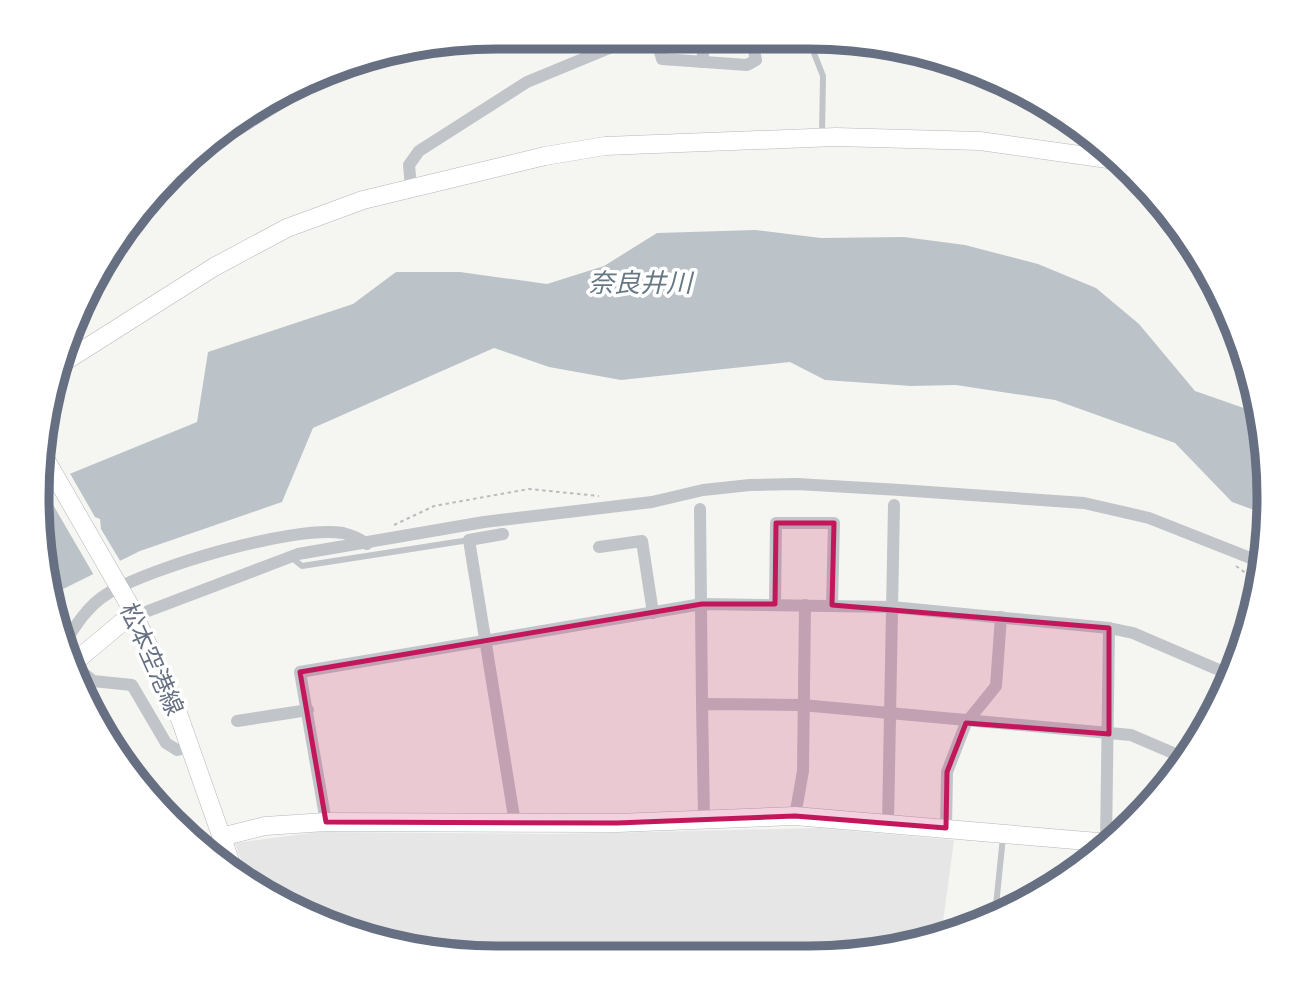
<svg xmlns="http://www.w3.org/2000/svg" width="1306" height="995" font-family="'PT Sans','Noto Sans JP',sans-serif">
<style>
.built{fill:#e6e6e6}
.water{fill:#bbc3c9}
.pier{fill:#f5f6f2}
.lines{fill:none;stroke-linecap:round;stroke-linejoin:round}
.secondary-casing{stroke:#b4b7bc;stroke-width:19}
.path{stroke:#bbbcbf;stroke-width:2;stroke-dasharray:3.5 3.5;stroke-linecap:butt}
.lane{stroke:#c1c4c8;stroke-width:6}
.street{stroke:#c1c4c8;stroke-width:12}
.secondary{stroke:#fff;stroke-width:18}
.secondary-bridge-casing{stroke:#b4b7bc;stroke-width:19;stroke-linecap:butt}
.secondary-bridge{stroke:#fff;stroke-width:18}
.marked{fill:#c2185b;fill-opacity:0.2;stroke:#c2185b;stroke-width:5;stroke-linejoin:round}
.labels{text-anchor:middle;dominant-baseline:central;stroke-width:7;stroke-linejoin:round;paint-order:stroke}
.street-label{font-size:24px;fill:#667082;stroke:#fff}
.water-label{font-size:26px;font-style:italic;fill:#677885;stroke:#fff}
.rim{fill:none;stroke:#667082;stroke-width:9}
</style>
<rect width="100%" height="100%" fill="#f5f6f2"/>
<!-- built -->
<path class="built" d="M 820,828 L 954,840 L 941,937 L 868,954 L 437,954 L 349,934 L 250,885 L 235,843 L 318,832 L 555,834 Z"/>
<!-- water -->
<path class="water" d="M 755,230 L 821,238 L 904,237 L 965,245 L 1038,264 L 1096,288 L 1139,324 L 1195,391 L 1261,414 L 1269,497 L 1268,515 L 1232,502 L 1175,443 L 1055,400 L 956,385 L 911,386 L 825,380 L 790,362 L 621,380 L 549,367 L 494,348 L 313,428 L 282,502 L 140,551 L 51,595 L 38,527 L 40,486 L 197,422 L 208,352 L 353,304 L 396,272 L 460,272 L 547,284 L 604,266 L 657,233 Z"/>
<!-- pier -->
<path class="pier" d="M 68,470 L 95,517 L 100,519 L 101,529 L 122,564 L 95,577 L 52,503 L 48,503 L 41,482 Z"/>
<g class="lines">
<!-- secondary casing -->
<g class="secondary-casing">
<g id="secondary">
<path d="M 61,364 L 214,267 L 287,228 L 363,200 L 545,156 L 605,146 L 836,137 L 980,141 L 1115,160"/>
<path d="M 130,606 L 173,699 L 235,875"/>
<path d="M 71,665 L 121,623 L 135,616"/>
<path d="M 221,837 L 265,826 L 326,822 L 617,823 L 795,816 L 1110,843"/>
</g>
</g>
<!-- path -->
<g class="path">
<path d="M 394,525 L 434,506 L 529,489 L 599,496"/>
<path d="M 1236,566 L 1261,584"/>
</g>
<!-- lane -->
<g class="lane">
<path d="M 808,38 L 823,76 L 822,135"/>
<path d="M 292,558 L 302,566 L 469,540"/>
<path d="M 995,915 L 1003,837"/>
</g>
<!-- street -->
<g class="street">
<path d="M 656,37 L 662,59 L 747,65 L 756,60 L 751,37"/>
<path d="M 702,62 L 705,37"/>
<path d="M 176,168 L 333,71"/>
<path d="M 411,187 L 409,165 L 419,151 L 527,82 L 636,37"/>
<path d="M 700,509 L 702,704"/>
<path d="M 503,534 L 469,540 L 515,823"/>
<path d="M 599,547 L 642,541 L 653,613"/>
<path d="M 775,604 L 776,523 L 834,523 L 832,605"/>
<path d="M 135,616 L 298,554 L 484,522 L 652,502 L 703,490 L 750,485 L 797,484 L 900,490 L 1084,503 L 1149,518 L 1263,563"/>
<path d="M 62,647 C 74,628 87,606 107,594 C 151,567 293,525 343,533 C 352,535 360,539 367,544"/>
<path d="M 72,664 L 93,681 L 132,685 L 166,743 L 177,750 L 190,747"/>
<path d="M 237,721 L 308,710"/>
<path d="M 795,816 L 803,771 L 805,605"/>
<path d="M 704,819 L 702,704 L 802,705 L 1131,735 L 1187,759"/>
<path d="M 326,822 L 300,672 L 702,604 L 892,607 L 1109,628 L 1133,633 L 1233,676"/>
<path d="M 888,823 L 894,505"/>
<path d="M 946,828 L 947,772 L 966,723 L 996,686 L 1001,617"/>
<path d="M 1106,843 L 1109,628"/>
</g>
<!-- secondary -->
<use href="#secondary" class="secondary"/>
<!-- secondary-bridge casing -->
<g class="secondary-bridge-casing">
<path id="secondary-bridge" d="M 43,455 L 130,606"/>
</g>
<!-- secondary-bridge -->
<use href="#secondary-bridge" class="secondary-bridge"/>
</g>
<!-- marked area -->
<path class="marked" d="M 776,523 L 834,523 L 832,605 L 1109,628 L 1109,734 L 966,723 L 947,772 L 946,828 L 795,816 L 617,823 L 326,822 L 300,672 L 702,604 L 775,604 Z"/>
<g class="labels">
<!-- street labels -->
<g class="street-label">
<text transform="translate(152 659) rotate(66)">松本空港線</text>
</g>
<!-- water labels -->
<g class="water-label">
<text x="640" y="282">奈良井川</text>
</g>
</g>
<!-- crop -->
<path d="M0 0H1306V995H0ZM497 49H809A448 448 0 0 1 1257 497V498A448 448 0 0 1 809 946H497A448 448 0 0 1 49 498V497A448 448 0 0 1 497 49Z" fill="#fff" fill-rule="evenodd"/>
<path class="rim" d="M497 49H809A448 448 0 0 1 1257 497V498A448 448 0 0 1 809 946H497A448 448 0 0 1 49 498V497A448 448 0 0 1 497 49Z"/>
</svg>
